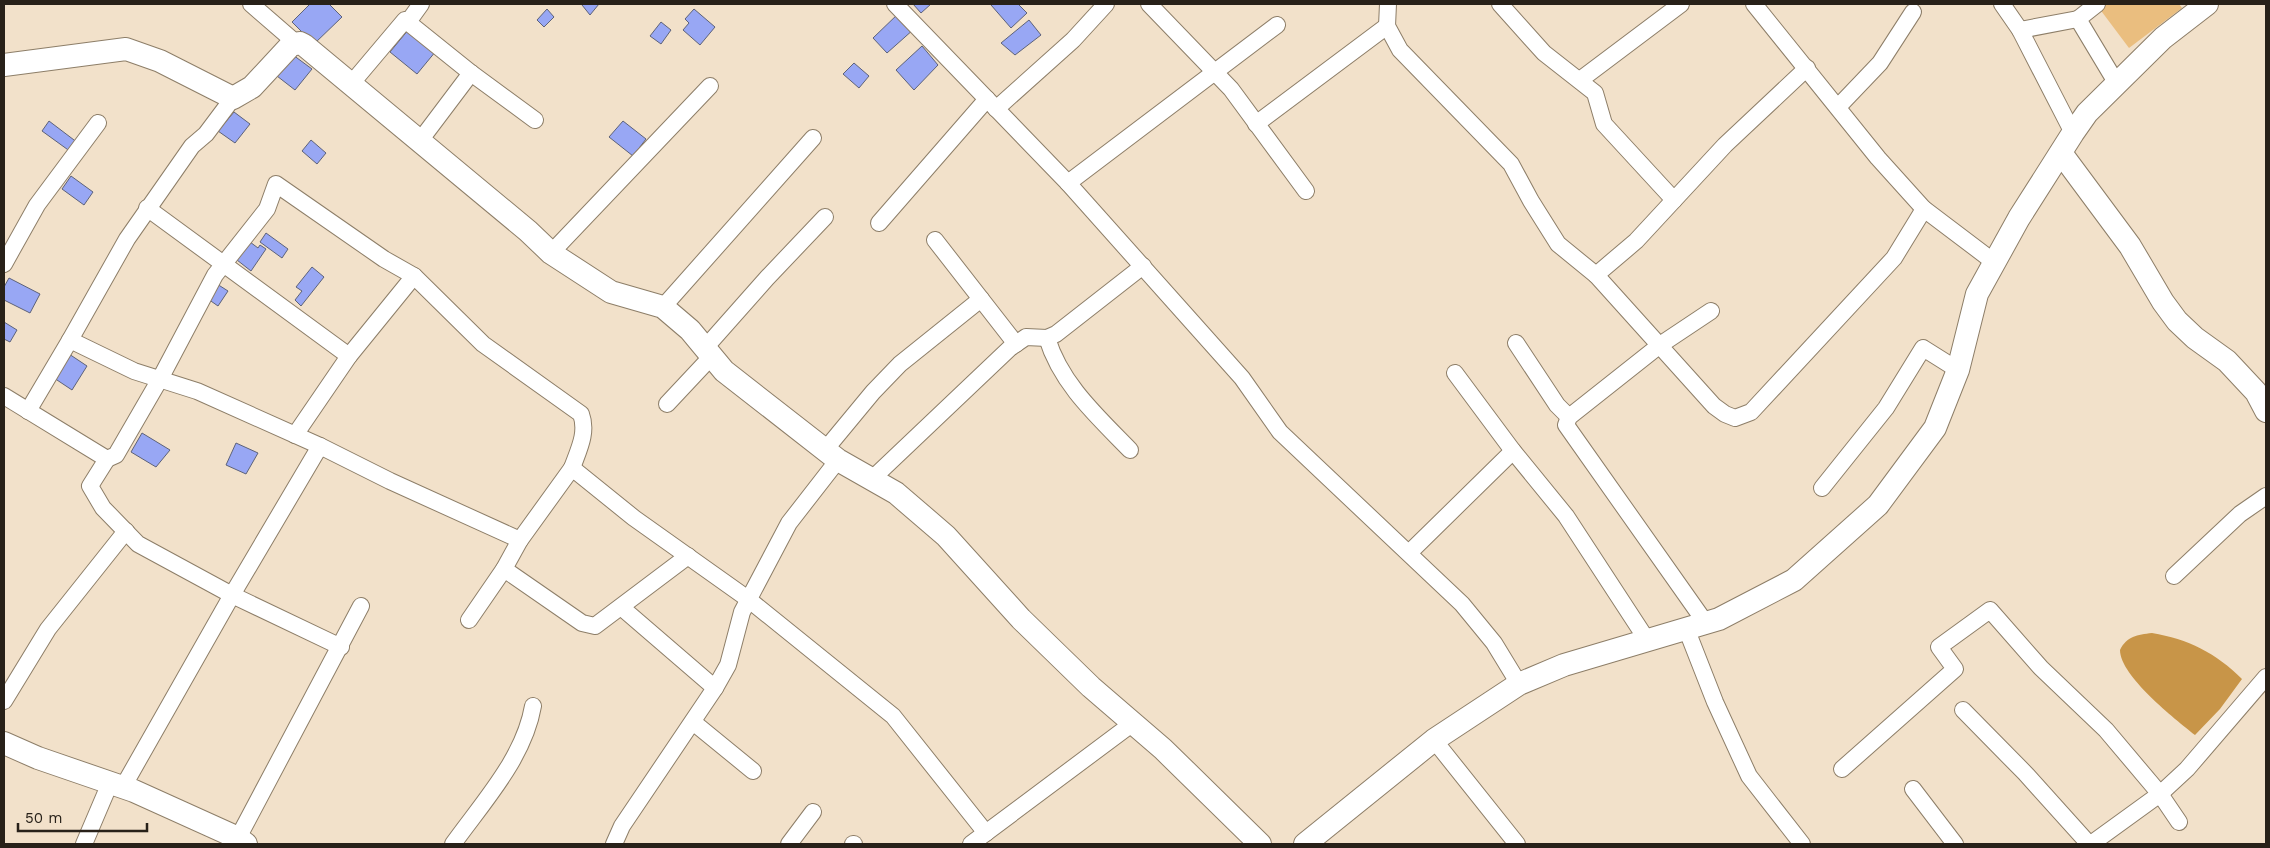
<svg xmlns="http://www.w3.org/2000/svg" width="2270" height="848" font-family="'Work Sans',sans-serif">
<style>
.green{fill:#eabe7f}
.water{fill:#c89548}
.building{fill:#98a7f4;stroke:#5d6279}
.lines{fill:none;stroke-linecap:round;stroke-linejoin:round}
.street-casing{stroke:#8d7e68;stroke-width:18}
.secondary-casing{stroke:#8d7e68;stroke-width:24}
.street{stroke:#fff;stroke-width:16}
.secondary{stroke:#fff;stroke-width:22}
</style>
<rect width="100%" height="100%" fill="#f2e1ca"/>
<!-- green -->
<path class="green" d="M 2105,4 L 2179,4 L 2182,8 L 2129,48 L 2099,8 Z"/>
<!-- water -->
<path class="water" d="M 2152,633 C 2188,639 2216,653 2242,679 L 2220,709 L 2195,735 C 2175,719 2120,676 2120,650 C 2127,636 2137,635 2152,633 Z"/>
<!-- building -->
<g class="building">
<path d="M 310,4 L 329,4 L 342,17 L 314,44 L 292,22 Z"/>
<path d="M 583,4 L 599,4 L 590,15 L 582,5 Z"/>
<path d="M 913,4 L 931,4 L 921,13 Z"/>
<path d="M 993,4 L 1018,4 L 1027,13 L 1011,28 L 991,5 Z"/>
<path d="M 547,9 L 554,17 L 544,27 L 537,20 Z"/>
<path d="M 694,9 L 715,27 L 700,45 L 683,30 L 689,23 L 685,19 Z"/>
<path d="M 900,12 L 914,29 L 887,53 L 873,38 Z"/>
<path d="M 1029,20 L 1041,35 L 1015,55 L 1001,43 Z"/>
<path d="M 661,22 L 671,30 L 661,44 L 650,36 Z"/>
<path d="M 409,29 L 436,51 L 417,74 L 390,52 Z"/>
<path d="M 922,46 L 938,65 L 914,90 L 896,70 Z"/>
<path d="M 293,55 L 312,69 L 295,90 L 277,76 Z"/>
<path d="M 854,63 L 869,76 L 859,88 L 843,74 Z"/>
<path d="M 234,112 L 250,124 L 235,143 L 218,131 Z"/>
<path d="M 49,121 L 78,143 L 71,152 L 42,131 Z"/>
<path d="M 623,121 L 646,139 L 633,156 L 609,137 Z"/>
<path d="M 311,140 L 326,153 L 317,164 L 302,151 Z"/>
<path d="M 71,176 L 93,192 L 84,205 L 62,189 Z"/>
<path d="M 266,233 L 288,249 L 282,258 L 260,242 Z"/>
<path d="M 250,242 L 258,248 L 260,245 L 266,249 L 251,271 L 237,260 Z"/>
<path d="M 312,267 L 324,277 L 301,306 L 295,300 L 302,291 L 296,287 Z"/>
<path d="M 9,278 L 40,294 L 30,313 L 4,300 L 4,287 Z"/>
<path d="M 217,284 L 228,291 L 218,306 L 208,299 Z"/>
<path d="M 4,322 L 17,330 L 10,342 L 4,339 Z"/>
<path d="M 66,352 L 87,366 L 72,390 L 51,376 Z"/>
<path d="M 142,433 L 170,450 L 156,467 L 131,452 Z"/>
<path d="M 236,443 L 258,453 L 246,474 L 226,465 Z"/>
</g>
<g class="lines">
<!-- street casing -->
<g class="street-casing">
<g id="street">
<path d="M 251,4 L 296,43"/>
<path d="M 895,4 L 1068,183 L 1242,378 L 1280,432 L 1462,604 L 1494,643 L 1519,684"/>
<path d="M 1149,4 L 1231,89 L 1306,191"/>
<path d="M 1388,4 L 1387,26 L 1400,50 L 1511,164 L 1531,201 L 1558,244 L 1596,275 L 1636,241 L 1725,145 L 1807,68"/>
<path d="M 1500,4 L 1544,53 L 1595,93 L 1604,124 L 1674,200"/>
<path d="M 1754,4 L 1878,158 L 1924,209 L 1994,262"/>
<path d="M 2002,4 L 2020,30 L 2073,133"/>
<path d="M 2097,4 L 2078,19 L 2117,84"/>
<path d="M 408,22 L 421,4"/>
<path d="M 2020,30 L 2078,19"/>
<path d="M 1580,80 L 1681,4"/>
<path d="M 351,84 L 405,20 L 471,73 L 535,120"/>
<path d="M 1838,107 L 1880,63 L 1913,12"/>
<path d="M 996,109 L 1073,40 L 1106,4"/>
<path d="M 1256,124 L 1387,26"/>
<path d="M 419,142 L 471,73"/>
<path d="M 1068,183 L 1277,25"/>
<path d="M 147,208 L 349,356"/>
<path d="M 879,223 L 987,99"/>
<path d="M 935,240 L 1016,344"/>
<path d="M 551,253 L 710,86"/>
<path d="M 4,264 L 37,205 L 98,123"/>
<path d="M 1596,275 L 1714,406 L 1725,414 L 1735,418 L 1751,412 L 1894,258 L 1924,209"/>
<path d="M 663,307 L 813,138"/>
<path d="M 1047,338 C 1061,384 1097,416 1130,450"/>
<path d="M 70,340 L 134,371 L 197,391 L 320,446 L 390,481 L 520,540 L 572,468 L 634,518 L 748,599 L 893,716 L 986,833"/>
<path d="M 1516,343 L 1557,405 L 1569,417"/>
<path d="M 705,348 L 767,278 L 825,217"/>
<path d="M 1455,373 L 1513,451 L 1566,516 L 1647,640"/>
<path d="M 4,396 L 107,459 L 116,455 L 160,379 L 215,275 L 267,209 L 276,184 L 384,259 L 414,276 L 483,344 L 581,414 C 588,433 578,451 572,468"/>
<path d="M 667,404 L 712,356"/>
<path d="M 28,411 L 70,340 L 127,239 L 192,146 L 206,134 L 233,98"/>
<path d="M 295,435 L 349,356 L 414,276"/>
<path d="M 320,446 L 232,595 L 341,647"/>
<path d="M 825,450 L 873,392 L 900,364 L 981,299"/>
<path d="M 107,459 L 90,486 L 103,508 L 138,544 L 232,595 L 123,787"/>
<path d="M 872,479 L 1010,348 L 1026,337 L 1047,338 L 1056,334 L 1143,266"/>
<path d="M 1822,488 L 1886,408 L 1923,348 L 1958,370"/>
<path d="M 1409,553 L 1513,451"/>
<path d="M 504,569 L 582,623 L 595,626 L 688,556"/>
<path d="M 2174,576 L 2240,514 L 2266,496"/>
<path d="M 621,607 L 715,688"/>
<path d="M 469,620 L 504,569 L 520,540"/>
<path d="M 1705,622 L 1566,425 L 1569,417 L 1660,345 L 1711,311"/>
<path d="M 1686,628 L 1715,702 L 1749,776 L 1802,844"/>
<path d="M 4,701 L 48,629 L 126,531"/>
<path d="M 1963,710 L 2025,773 L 2089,844"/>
<path d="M 693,722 L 753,771"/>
<path d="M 1434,740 L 1517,844"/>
<path d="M 1842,769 L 1955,669 L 1939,647 L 1990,610 L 2041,668 L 2106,730 L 2160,794 L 2179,822"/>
<path d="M 1913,789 L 1955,844"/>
<path d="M 238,838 L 361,606"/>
<path d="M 84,844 L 110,783"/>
<path d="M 453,844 C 483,802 524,758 533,706"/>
<path d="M 614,844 L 622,826 L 715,688 L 728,665 L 742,612 L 789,523 L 838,460"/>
<path d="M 789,844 L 813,812"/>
<path d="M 853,844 L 854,844"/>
<path d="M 971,844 L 1133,723"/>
<path d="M 2091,844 L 2160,794 L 2187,769 L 2266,677"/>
</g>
</g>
<!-- secondary casing -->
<g class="secondary-casing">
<g id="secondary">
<path d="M 4,65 L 126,49 L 160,61 L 233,98 L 252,87 L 291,45 L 300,43 L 304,45 L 528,231 L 551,253 L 611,292 L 663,307 L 690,330 L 724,371 L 838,460 L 896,493 L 946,536 L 1021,619 L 1091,687 L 1163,749 L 1260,844"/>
<path d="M 2061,153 L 2130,246 L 2163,302 L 2177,321 L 2195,338 L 2227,361 L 2256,392 L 2266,411"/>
<path d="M 4,743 L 38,758 L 134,791 L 238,838 L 246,844"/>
<path d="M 1305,844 L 1434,740 L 1519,684 L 1564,665 L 1719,619 L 1794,580 L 1878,505 L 1935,428 L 1958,370 L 1977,294 L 2019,218 L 2073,133 L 2087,113 L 2163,38 L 2207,4"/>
</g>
</g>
<!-- street -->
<use href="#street" class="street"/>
<!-- secondary -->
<use href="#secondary" class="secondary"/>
</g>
<!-- border -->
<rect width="2270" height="848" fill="none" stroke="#282119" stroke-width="10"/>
<!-- scale -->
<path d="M18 823v8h129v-8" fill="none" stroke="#282119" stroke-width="2.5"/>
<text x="25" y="823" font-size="15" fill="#282119" stroke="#f2e1ca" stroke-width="4" paint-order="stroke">50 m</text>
</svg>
